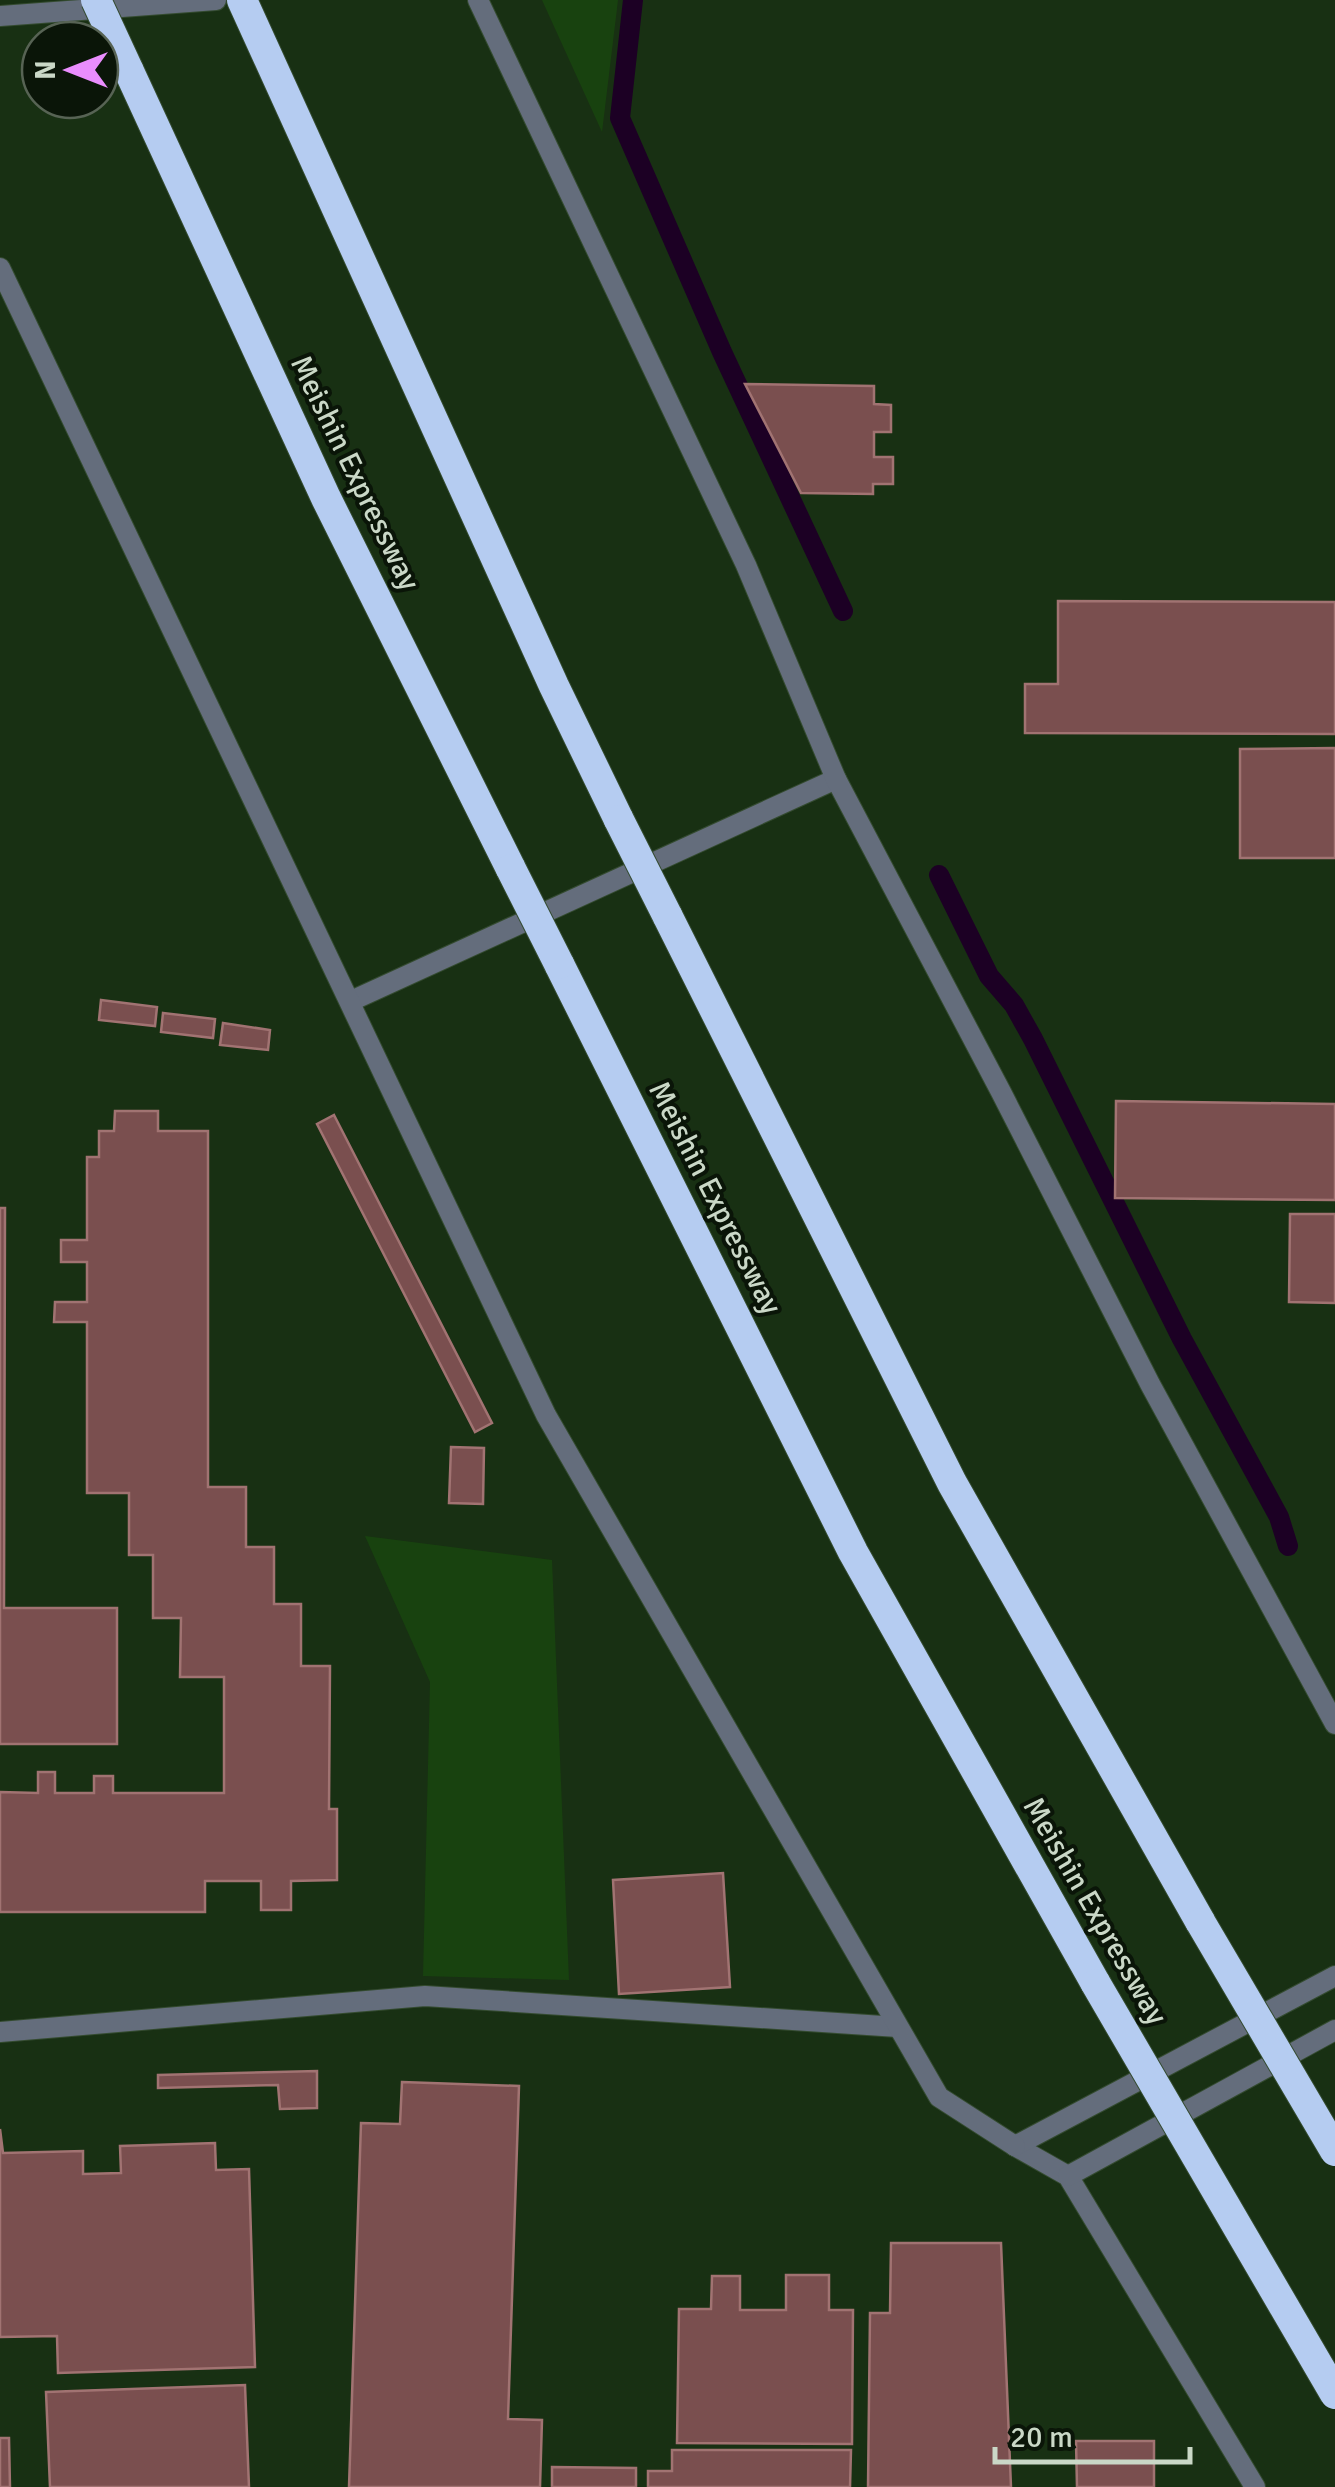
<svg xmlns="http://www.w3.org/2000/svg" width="1335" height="2487" font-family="Signika,sans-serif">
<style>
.green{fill:#18420f}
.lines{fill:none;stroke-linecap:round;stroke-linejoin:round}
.stream{stroke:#1c0024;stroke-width:20}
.building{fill:#7a4f4f;stroke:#a17372;stroke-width:2.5}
.minor-casing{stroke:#344b30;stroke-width:22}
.tertiary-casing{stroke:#344b30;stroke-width:22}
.motorway-casing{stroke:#344b30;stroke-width:32}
.minor{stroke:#646d7c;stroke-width:20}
.tertiary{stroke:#646d7c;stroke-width:20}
.motorway{stroke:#b5ccf1;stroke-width:30}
.motorway-bridge-casing{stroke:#344b30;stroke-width:32;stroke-linecap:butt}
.motorway-bridge{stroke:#b5ccf1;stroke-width:30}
.labels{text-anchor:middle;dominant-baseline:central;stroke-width:8;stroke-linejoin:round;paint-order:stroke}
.street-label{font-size:30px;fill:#cad8c7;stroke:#0a1508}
</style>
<rect width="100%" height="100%" fill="#183013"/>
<!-- green -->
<g class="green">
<path d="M 542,0 L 618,0 L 602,132 Z"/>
<path d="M 365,1536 L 552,1560 L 569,1980 L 423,1976 L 430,1682 Z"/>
</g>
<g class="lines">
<!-- stream -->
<g class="stream">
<path d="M 633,0 L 620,118 L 722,352 L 843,611"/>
<path d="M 939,875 L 989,976 L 1014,1005 L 1033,1039 L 1182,1339 L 1279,1517 L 1288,1546"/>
</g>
</g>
<!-- building -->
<g class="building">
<path d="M 745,384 L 874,386 L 874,404 L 891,405 L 891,432 L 874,432 L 874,457 L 893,457 L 893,484 L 873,484 L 873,494 L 801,493 Z"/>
<path d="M 1058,601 L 1335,602 L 1335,734 L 1025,733 L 1025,684 L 1058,684 Z"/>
<path d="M 1335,748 L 1335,858 L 1240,858 L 1240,749 Z"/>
<path d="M 101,1000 L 157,1007 L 155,1026 L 99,1020 Z"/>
<path d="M 163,1013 L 215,1019 L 213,1038 L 161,1032 Z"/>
<path d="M 223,1023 L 270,1030 L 268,1050 L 220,1045 Z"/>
<path d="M 1116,1101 L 1335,1104 L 1335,1200 L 1115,1198 Z"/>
<path d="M 115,1111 L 158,1111 L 158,1131 L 208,1131 L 208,1487 L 246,1487 L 246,1547 L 274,1547 L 274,1604 L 301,1604 L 301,1666 L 330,1666 L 329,1809 L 337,1809 L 337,1880 L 291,1881 L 291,1910 L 261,1910 L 261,1881 L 205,1881 L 205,1912 L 0,1912 L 0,1792 L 38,1793 L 38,1772 L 55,1772 L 55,1793 L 94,1793 L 94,1776 L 113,1776 L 113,1793 L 224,1793 L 224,1677 L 180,1677 L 181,1618 L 153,1618 L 153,1555 L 129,1555 L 129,1493 L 87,1493 L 87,1322 L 54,1322 L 55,1302 L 87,1302 L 87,1262 L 61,1262 L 61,1240 L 87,1240 L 87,1157 L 99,1157 L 99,1131 L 114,1131 Z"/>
<path d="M 334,1115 L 492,1423 L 475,1432 L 317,1124 Z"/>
<path d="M 0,1208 L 5,1208 L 4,1608 L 117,1608 L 117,1744 L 0,1744 Z"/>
<path d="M 1290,1214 L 1335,1214 L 1335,1303 L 1289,1302 Z"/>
<path d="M 451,1447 L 484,1448 L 483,1504 L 449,1503 Z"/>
<path d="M 723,1873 L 730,1987 L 619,1994 L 613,1880 Z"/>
<path d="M 317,2071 L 317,2108 L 280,2109 L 278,2085 L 158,2088 L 158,2075 Z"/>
<path d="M 402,2082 L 519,2086 L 508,2419 L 542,2420 L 540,2487 L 349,2487 L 361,2123 L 400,2124 Z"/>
<path d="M 0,2129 L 3,2153 L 83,2151 L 83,2174 L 121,2173 L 120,2146 L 215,2143 L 216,2170 L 249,2169 L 255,2367 L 58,2373 L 57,2336 L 0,2337 Z"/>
<path d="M 891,2243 L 1001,2243 L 1011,2487 L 868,2487 L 870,2313 L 890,2313 Z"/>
<path d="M 786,2275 L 829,2275 L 829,2310 L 853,2310 L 852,2444 L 677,2443 L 679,2309 L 711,2309 L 712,2276 L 740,2276 L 740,2310 L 786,2310 Z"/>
<path d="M 245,2385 L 249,2487 L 50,2487 L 46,2392 Z"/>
<path d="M 0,2438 L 9,2438 L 10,2487 L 0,2487 Z"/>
<path d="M 1076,2441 L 1154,2441 L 1154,2487 L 1077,2487 Z"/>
<path d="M 672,2450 L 851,2450 L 850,2487 L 648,2487 L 648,2471 L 672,2471 Z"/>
<path d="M 552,2467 L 636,2468 L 636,2487 L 552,2487 Z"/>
</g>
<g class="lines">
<!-- minor casing -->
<g class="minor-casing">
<g id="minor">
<path d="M 0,16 L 216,0"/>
<path d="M 351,1001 L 836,779"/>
<path d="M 0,2032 L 425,1996 L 898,2027"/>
<path d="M 1015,2146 L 1068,2176 L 1255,2487"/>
<path d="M 1015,2146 L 1335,1976"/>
<path d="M 1068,2176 L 1335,2030"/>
</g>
</g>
<!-- tertiary casing -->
<g class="tertiary-casing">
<g id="tertiary">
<path d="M 478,0 L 746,565 L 836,779 L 1001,1092 L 1150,1384 L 1335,1724"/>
<path d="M 0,268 L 546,1415 L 939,2097 L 1015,2146"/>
</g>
</g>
<!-- motorway casing -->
<g class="motorway-casing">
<g id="motorway">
<path d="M 242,0 L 554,686 L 619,820"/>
<path d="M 128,69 L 326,498 L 511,869"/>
<path d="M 667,915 L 952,1483 L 1201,1923"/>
<path d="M 559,964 L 853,1552 L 1096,1984"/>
</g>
</g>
<!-- minor -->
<use href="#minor" class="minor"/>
<!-- tertiary -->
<use href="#tertiary" class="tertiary"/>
<!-- motorway -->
<use href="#motorway" class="motorway"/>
<!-- motorway-bridge casing -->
<g class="motorway-bridge-casing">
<g id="motorway-bridge">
<path d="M 96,0 L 128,69"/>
<path d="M 619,820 L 667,915"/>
<path d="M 511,869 L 559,964"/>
<path d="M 1201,1923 L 1335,2151"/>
<path d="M 1096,1984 L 1335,2394"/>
</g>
</g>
<!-- motorway-bridge -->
<use href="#motorway-bridge" class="motorway-bridge"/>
</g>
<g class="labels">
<!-- street labels -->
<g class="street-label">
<text transform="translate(355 473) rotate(64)">Meishin Expressway</text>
<text transform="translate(715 1198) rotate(63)">Meishin Expressway</text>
<text transform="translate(1095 1911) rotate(60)">Meishin Expressway</text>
</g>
</g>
<!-- north arrow -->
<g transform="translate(70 70) rotate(270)"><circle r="48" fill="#0a1508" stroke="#576354" stroke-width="2.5"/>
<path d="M0-8L18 38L0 25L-18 38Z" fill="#e98dfd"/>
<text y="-15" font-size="28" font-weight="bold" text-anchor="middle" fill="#cad8c7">N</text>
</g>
<!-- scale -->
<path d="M995 2447v15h195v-15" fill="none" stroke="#cad8c7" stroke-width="5"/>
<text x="1010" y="2447" font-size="30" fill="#cad8c7" stroke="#0a1508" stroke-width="8" paint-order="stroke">20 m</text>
</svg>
